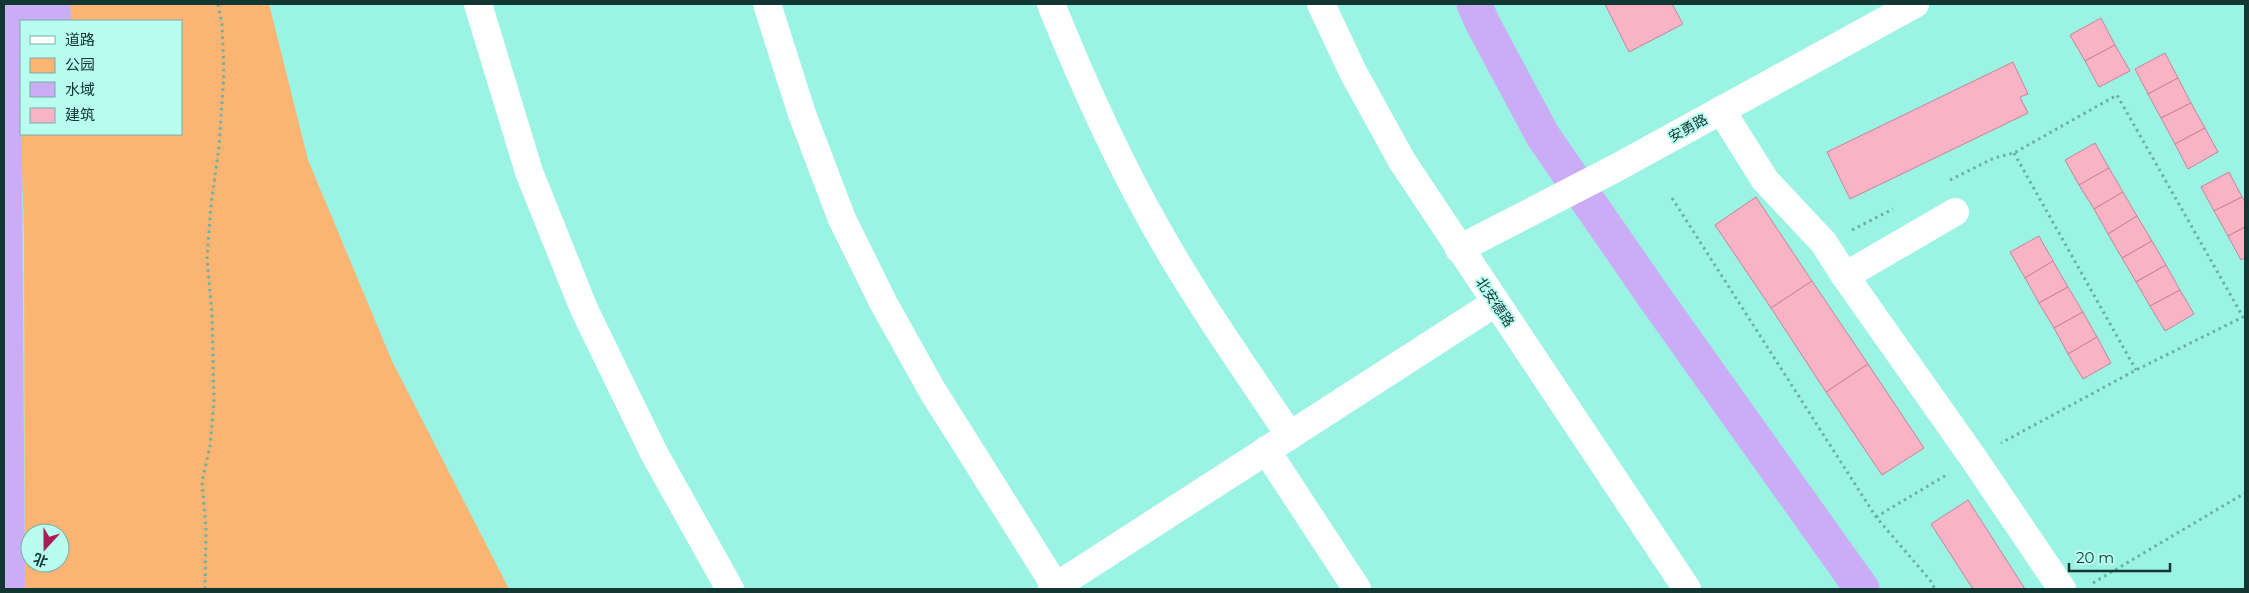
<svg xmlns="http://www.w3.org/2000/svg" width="2249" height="593" font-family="Montserrat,'Noto Sans SC',sans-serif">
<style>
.green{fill:#fcb473;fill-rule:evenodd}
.water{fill:#caadf6}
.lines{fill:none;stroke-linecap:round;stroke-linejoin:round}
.canal{stroke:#caadf6;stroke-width:35}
.building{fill:#fab2c5;stroke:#c98497}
.path{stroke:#6ab0a5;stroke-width:3;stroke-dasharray:2.5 4;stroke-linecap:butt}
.minor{stroke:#fff;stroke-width:28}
.labels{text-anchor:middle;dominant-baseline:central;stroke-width:4;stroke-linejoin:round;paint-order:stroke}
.street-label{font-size:14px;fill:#123732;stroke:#b8fdf0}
</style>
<rect width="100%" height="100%" fill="#9bf3e4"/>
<!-- green -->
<path class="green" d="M 70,4 L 269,4 L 308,160 L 392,361 L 509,589 L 25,589 L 24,237 L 21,134 L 181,134 L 181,21 L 71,21 ZM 30,533 L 60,533 L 60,563 L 30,563 Z"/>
<!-- water -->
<path class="water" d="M 4,4 L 70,4 L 71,21 L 21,21 L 25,589 L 4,589 Z"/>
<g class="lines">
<!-- canal -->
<path class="canal" d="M 1474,4 L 1483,24 L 1543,136 L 1655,298 L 1862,589"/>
</g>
<!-- building -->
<g class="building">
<path d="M 1605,4 L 1672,4 L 1683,24 L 1629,52 Z"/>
<path d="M 2101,18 L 2115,45 L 2085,61 L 2070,35 Z"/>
<path d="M 2115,45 L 2130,71 L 2099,87 L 2085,61 Z"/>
<path d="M 2165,53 L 2178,78 L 2148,94 L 2135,69 Z"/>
<path d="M 2013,62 L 2028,94 L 2020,97 L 2028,113 L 1850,199 L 1827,152 Z"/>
<path d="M 2178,78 L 2191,103 L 2161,118 L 2148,94 Z"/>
<path d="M 2191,103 L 2205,128 L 2175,144 L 2161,118 Z"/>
<path d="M 2205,128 L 2218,152 L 2188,169 L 2175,144 Z"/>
<path d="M 2095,143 L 2109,168 L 2079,185 L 2065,160 Z"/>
<path d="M 2109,168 L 2123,192 L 2094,209 L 2079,185 Z"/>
<path d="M 2229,172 L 2242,197 L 2214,211 L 2201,187 Z"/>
<path d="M 2123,192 L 2137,216 L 2108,234 L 2094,209 Z"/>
<path d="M 1756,197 L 1812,281 L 1771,308 L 1715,225 Z"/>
<path d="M 2242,197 L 2245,202 L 2245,227 L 2228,236 L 2214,211 Z"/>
<path d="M 2137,216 L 2152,241 L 2122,258 L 2108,234 Z"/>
<path d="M 2245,227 L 2245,258 L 2241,260 L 2228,236 Z"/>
<path d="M 2039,236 L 2053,261 L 2025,278 L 2010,252 Z"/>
<path d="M 2152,241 L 2166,265 L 2136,282 L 2122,258 Z"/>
<path d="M 2053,261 L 2068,287 L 2039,303 L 2025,278 Z"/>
<path d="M 2166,265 L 2180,290 L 2150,306 L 2136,282 Z"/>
<path d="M 1812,281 L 1868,364 L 1826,392 L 1771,308 Z"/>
<path d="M 2068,287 L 2083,312 L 2054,328 L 2039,303 Z"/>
<path d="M 2180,290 L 2194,314 L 2165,331 L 2150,306 Z"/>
<path d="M 2083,312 L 2097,337 L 2068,354 L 2054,328 Z"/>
<path d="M 2097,337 L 2111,363 L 2083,379 L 2068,354 Z"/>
<path d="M 1868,364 L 1924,448 L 1882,475 L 1826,392 Z"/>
<path d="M 1968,500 L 2025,589 L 1973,589 L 1931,524 Z"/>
</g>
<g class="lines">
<!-- path -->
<g class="path">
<path d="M 2014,153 L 2136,370"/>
<path d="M 1950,180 L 1994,158 L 2014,153 L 2117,95 L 2243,317 L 2136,370 L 2001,443"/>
<path d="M 1672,198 L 1876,517 L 1930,580 L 1935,589"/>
<path d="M 1852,230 L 1893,209"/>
<path d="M 1876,517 L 1948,474"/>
<path d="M 2093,583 L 2245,493"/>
<path d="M 205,589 L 206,527 L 202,482 L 210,446 L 214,402 L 212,314 L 207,258 L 211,205 L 219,147 L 224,73 L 222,24 L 218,4"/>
</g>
<!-- minor -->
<g class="minor">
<path d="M 478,4 L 529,172 L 584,309 L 654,453 L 730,589"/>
<path d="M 767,4 L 802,114 L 842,219 L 884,304 L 932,390 L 1056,587"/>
<path d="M 1051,4 C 1082,81 1117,159 1158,231 C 1198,302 1245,368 1290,436"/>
<path d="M 1321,4 L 1353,72 L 1402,161 L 1687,589"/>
<path d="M 1721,110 L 1765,180 L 1824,243 L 1845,276 L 1974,459 L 2062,589"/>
<path d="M 1459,249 L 1616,168 L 1915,4"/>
<path d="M 1845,276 L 1955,212"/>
<path d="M 1266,450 L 1357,589"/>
<path d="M 1052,589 L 1495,303"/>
</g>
</g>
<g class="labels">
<!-- street labels -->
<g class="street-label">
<text transform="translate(1688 128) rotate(-29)">安勇路</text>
<text transform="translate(1495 302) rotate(56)">北安德路</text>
</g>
</g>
<!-- border -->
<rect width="2249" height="593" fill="none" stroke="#123732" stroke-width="10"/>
<!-- legend -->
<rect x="20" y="20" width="162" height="115" fill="#b8fdf0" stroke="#76aea4"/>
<rect x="30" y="36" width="25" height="8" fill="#ffffff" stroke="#76aea4"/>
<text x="65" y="45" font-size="15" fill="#123732">道路</text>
<rect x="30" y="58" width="25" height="15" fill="#fcb473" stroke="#76aea4"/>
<text x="65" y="70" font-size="15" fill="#123732">公园</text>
<rect x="30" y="82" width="25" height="15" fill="#caadf6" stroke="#76aea4"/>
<text x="65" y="95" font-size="15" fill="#123732">水域</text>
<rect x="30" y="108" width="25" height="15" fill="#fab2c5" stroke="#76aea4"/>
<text x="65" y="120" font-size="15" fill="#123732">建筑</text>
<!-- north arrow -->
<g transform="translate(45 548) rotate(201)"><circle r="24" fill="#b8fdf0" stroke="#76aea4"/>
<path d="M0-4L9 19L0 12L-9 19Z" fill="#aa1b58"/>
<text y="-8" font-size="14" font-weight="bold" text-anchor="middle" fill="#123732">北</text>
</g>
<!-- scale -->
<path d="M2069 563v8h101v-8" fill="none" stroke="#123732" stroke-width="2.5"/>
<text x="2076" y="563" font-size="15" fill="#123732" stroke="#b8fdf0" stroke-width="4" paint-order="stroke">20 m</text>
</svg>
